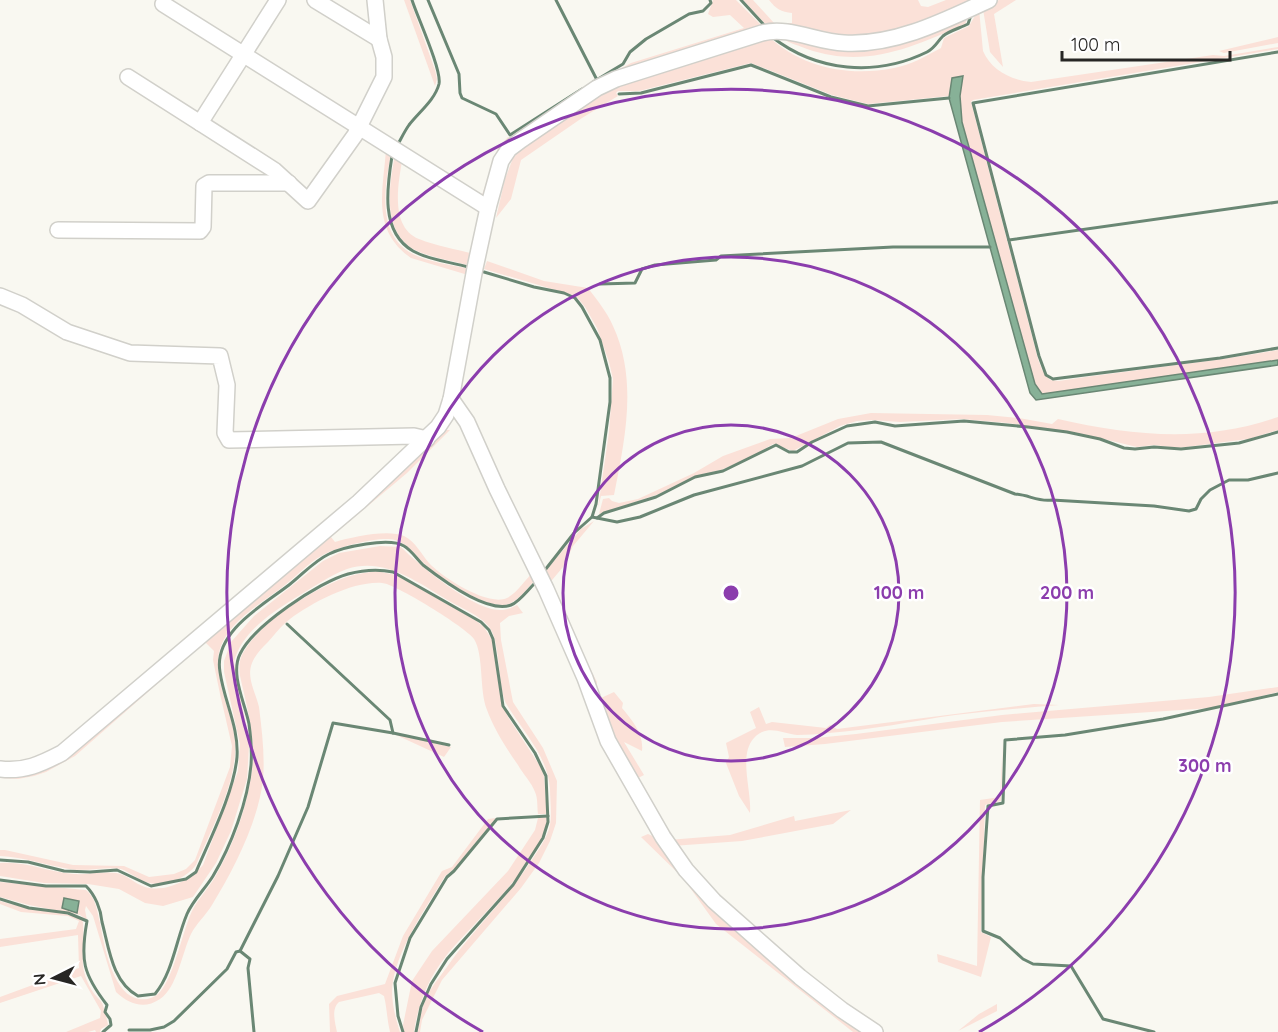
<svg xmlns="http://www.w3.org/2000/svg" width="1278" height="1032" font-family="Quicksand,sans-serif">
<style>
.green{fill:#fbe1d8}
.water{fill:#87b197;stroke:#6a8774;stroke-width:1.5}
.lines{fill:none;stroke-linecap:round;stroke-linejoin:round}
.stream{stroke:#6a8774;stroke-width:3}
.minor-casing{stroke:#d1d0ca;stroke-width:18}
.minor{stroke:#fff;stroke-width:15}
.ring{fill:none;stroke:#8b3dad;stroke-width:3}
.centre{fill:#8b3dad;stroke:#fff;stroke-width:3}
.ring-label{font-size:18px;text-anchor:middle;font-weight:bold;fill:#8b3dad;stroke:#fff;stroke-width:5;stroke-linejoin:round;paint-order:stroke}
</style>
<rect width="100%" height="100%" fill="#f9f8f1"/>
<!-- green -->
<g class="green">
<path d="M 404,0 L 410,0 L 435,70 L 437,79 L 435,86 Z"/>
<path d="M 713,0 L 736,0 L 763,27 L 631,68 L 511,143 L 488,201 L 481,198 L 498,148 L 508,137 L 510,138 L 598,81 L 631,63 L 744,28 L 730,15 L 713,17 L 708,14 Z"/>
<path d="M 743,0 L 753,0 L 774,23 L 792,23 L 792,13 C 781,12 776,9 769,0 L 918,0 L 921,6 L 928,7 L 946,0 L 970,0 L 971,5 L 876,40 L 770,29 Z"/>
<path d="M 999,0 L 1016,0 L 994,14 L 1003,67 L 990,52 L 983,9 Z"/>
<path d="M 979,9 L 983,51 C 991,70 1011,80 1031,82 L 1213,55 L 1224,56 L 1278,47 L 1278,49 L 973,100 L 971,102 L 1038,359 L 1042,370 L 1050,380 L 1059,381 C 1132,370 1205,363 1278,350 L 1278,360 L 1042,394 L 1035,384 L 962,122 L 960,96 L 963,77 L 952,78 L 949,96 L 868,104 L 832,95 L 751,63 L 639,91 L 618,91 L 616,93 L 618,96 L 582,118 L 521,160 L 511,199 L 496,218 L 505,179 L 513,158 L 522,148 L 590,99 L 617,85 L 768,36 C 802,68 849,77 894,68 C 911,65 926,56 941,48 L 944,38 L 969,26 Z"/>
<path d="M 969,14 L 965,24 C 911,48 865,69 807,49 C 797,45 786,42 777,35 L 823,47 Z"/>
<path d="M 1278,37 L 1278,43 L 1224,53 L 1219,51 Z"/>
<path d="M 386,150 L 391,153 C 385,186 376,233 411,253 C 426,262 453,265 470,269 L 468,275 L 411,258 C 371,230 383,191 386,150 Z"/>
<path d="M 395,155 L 402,161 C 398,185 390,227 419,239 C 436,246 456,249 474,254 L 471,266 C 453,261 434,258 417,251 C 381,234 389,186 395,155 Z"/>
<path d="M 487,261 L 544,281 L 588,288 C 597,300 607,312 613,326 C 638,380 625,439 614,495 L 601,496 L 598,508 L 609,432 L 613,379 L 609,362 L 597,328 L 585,307 L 576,296 L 484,269 Z"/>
<path d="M 871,413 L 987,415 L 1019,418 L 1052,424 L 1058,419 C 1133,436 1204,443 1278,417 L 1278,430 L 1249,439 L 1232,441 L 1179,448 L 1154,445 L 1137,447 L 1091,436 L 1008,423 L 962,419 L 900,422 L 872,420 L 857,421 L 840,426 L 793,451 L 773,444 L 751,457 L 721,470 L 698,475 L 659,494 L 599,514 L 603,499 L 609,498 L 612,501 L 619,503 L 638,499 L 694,473 L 723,456 L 770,439 L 791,438 L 838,419 Z"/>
<path d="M 442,430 L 450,430 L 407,473 L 331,537 L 335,542 C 352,537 388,529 404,536 C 416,542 421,554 429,563 C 442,577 488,607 507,598 C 517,593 526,579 534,571 L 537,578 C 529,586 521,598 511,603 C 492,614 442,579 427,566 C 416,557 409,544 395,540 C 380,536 344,546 329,552 C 312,559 299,574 285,585 C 260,605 216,627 218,665 C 219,695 238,724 235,754 C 232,792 211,830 196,865 C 186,879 163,888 146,882 C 137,879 130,872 121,869 C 107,866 86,872 69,869 C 46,865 24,857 0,856 L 0,850 L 5,850 L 73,865 L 124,866 L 149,877 L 174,874 L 186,869 L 195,860 L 230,767 L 232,746 L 220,694 L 213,660 L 214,651 L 205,642 L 75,756 L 46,772 L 34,776 L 18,779 L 0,778 L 0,773 L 31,772 L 405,470 Z"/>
<path d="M 594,521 L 573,546 L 563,567 L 547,586 L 542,575 L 581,529 Z"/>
<path d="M 380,546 L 401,547 C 420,566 473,610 500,610 C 507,610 511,608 517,605 L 523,613 L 509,616 L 500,623 L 501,640 L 513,702 L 543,748 L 557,781 L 556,823 L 550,841 L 539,863 L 521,888 L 442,980 L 422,1020 L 420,1032 L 418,1032 C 419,1022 421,1011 425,1001 C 430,988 439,978 447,967 C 472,931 505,901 529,864 C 537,852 547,839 550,825 C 552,814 550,799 550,789 C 548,756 523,732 507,705 C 499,693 500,652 493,634 C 487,618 465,610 451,602 C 420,584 385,556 347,569 C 329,576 312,588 295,598 C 271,613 241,633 234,662 L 239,693 L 248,732 L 249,746 L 247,779 L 231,831 L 216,863 L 193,897 L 163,906 L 145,903 L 119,889 L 88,884 L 44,883 L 0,876 L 0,863 C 26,861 48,872 74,874 C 87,875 102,871 116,873 C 126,874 135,884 145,887 C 166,893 190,880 203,865 L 238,771 L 240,744 L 224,672 L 224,661 L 231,642 L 254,616 L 323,561 L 339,553 Z"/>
<path d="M 376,571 L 396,575 L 475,620 L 484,627 L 492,640 L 501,701 L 508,717 L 540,766 L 544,776 L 547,814 L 538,814 C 537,807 538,798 535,792 C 532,783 523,774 518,765 C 506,748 494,729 487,710 C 479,690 484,655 474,639 C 467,628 394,583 382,583 C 353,581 313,602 290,619 C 282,625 275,634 268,642 C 262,648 255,655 252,663 C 246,678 256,693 259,707 C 262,731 265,756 263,780 C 258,822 234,869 212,905 C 206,915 196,924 191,934 C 182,953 177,988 160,999 C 144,1010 129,1004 116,992 L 93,916 L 86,906 L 85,910 L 87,920 L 80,915 L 29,905 L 0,897 L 0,882 L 86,890 C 96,898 97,911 100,923 C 104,945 112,990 135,998 C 143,1001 154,999 160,992 C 174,976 182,933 192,911 C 198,899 208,889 215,877 C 234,844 247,808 252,770 C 256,738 247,707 240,676 C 239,668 239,660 243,653 C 260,622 312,590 344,578 C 355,574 365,573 376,571 Z"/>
<path d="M 552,584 L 573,636 L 597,682 L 595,689 L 601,698 L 614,692 L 623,703 L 622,708 C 632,720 644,734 642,751 L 624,742 L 644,775 L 636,779 L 632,779 Z"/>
<path d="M 1278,687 L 1278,692 L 1211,708 L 1002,722 L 825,744 L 785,747 L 783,738 L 816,738 L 856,734 L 1002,715 L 1209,697 Z"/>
<path d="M 1034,704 L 1059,705 C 1024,708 989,711 955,715 C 913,721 871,730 829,733 C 818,734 807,735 797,735 C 781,733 767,724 754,738 C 738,755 752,791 750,813 L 739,796 L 726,763 L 729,757 L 726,743 L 756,728 L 750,712 L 759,707 L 766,724 L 772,722 L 826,728 L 830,725 L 837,729 Z"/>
<path d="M 394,734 L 451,747 L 444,757 Z"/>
<path d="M 1003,740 L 1001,801 L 985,805 L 981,932 L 991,937 L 981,977 L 938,962 L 937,954 L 977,966 L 980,800 L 1000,797 Z"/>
<path d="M 851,810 L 833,824 L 742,841 L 672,846 L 668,840 L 730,835 L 794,816 L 795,821 Z"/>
<path d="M 547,817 C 549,857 470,925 446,956 C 428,979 418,1004 414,1032 L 404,1032 L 403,1025 L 412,981 L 432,951 L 508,871 L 535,830 L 538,818 Z"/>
<path d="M 496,818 L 454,869 L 445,876 C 426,908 400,944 393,981 C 390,997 395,1017 400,1032 L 390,1032 C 387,1020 387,1008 384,996 L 379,993 L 339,1002 C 331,1009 335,1022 337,1032 L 330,1032 L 329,1004 L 337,996 L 385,984 L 403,936 L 442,871 L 452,867 L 488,819 Z"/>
<path d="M 648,834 L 657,838 L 862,1032 L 853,1032 L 716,924 L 683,878 L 641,837 Z"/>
<path d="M 0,901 C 27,910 56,909 82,919 C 85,924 82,956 83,966 C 84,974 88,985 93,992 C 95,996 100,999 102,1003 C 103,1004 108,1023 108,1025 L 101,1029 L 100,1032 L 96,1032 L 95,1030 L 88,1032 L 66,1032 L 100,1018 L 101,1011 L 81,976 L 0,1003 L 0,997 L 79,968 L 78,935 L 0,947 L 0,939 L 76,929 L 79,921 L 68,916 L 21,912 L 0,904 Z"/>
<path d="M 997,1004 L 997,1011 L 958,1031 L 979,1014 Z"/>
</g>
<!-- water -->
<g class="water">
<path d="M 963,76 L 960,96 L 962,122 L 1035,384 L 1042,394 L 1278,360 L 1278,365 L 1036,400 L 1030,393 L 949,98 L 952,78 Z"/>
<path d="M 64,898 L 79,901 L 77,913 L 62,908 Z"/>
</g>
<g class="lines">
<!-- stream -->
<g class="stream">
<path d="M 428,0 L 459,74 L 460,93 L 462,98 L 496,114 L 510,135 L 582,89"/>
<path d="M 556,0 L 597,80"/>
<path d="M 741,0 L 764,25"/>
<path d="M 772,37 C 817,72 876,77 927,52 C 935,48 937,42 943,36 C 949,31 960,28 968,24 L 971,15"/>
<path d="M 1278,52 L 973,103 L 1039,356 L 1046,375 L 1053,379 L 1220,358 L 1278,348"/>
<path d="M 593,82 L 623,64 L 630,52 L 646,39 L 689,14 L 703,11 L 711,3 L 710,0"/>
<path d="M 619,94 L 641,93 L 751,65 L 831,97 L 868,106 L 949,98"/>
<path d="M 397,146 C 401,139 404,132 409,125 C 418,113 435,100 439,84 C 442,70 417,16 412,0"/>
<path d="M 392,156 C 387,187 380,232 413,251 C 429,260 450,262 468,267"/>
<path d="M 1009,240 L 1278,202"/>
<path d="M 484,272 L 534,287 L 564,293 L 575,298 L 582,307 L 600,340 L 610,378 L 610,402 L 596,504 L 592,517 L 574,533 L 545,570"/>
<path d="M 600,284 L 635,283 L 642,269 L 655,265 L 716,260 L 721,256 L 893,247 L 990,247"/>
<path d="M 592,517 L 617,522 L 640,517 L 694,495 L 802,466 L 848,443 L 881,442 L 1015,494 C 1030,495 1037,502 1052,500 L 1154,506 L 1189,511 L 1196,509 L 1201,499 L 1210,490 L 1229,480 L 1248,480 L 1278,473"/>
<path d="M 597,518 L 604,513 L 656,497 L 695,477 L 723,471 L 776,445 L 789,452 L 797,452 L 812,442 L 847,426 L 875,422 L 895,426 L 964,421 L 1028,427 L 1067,432 L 1100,439 L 1124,448 L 1135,449 L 1154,447 L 1181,449 L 1239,443 L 1278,432"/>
<path d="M 287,624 L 390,720 L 393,733"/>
<path d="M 0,860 L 28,862 L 64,871 L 90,872 L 117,870 L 151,886 L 186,879 L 196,872 C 210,839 234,792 237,757 C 239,727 224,701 220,672 C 213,632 263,605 289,585 C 302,575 314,561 329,554 C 343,547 389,537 404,546 C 411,550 417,559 423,565 C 441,579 488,614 511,605 C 519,602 527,591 534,584"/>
<path d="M 0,880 L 46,886 L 86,886 C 95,895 101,909 102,922 C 109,948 112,982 138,996 L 155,994 C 173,972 176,940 187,914 C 193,900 205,889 213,876 C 231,846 248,801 251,765 C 252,752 251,738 249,724 C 245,703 230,674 240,654 C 253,626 319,582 348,574 C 363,570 379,569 393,572 L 481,622 L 489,630 L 493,639 L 503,706 L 535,753 L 546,776 L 548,822 L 543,838 L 513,885 L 447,959 L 431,984 L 421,1007 L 416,1032"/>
<path d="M 0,899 L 29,908 L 68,913 L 87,921 C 80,960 83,974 107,1005 L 105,1012 L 110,1019 L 111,1025 L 103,1032"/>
<path d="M 240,951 L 278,876 L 308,807 L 333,723 L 393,733 L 449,745"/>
<path d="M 129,1030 L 150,1030 L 164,1027 L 174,1021 L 227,969 L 236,952 L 240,951 L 250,959 L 248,968 L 254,1032"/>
<path d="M 403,1032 L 398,1016 L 395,983 L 410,938 L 447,877 L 454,871 L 497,819 L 548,816"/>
<path d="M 1154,1032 L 1103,1019 L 1071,966 L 1033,964 L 1023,959 L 1000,938 L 983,931 L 983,877 L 988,806 L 1003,803 L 1005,740 L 1065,735 L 1163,719 L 1278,694"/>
</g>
<!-- minor casing -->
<g class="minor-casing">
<g id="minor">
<path d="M 315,0 L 379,39"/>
<path d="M 163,4 L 488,208"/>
<path d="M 128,77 L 274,170 L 308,201 L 355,135 L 384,77 L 384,57 L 379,39 L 375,0"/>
<path d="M 200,123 L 278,0"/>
<path d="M 58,230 L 200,231 L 203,227 L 204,186 L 209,183 L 289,183"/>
<path d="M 0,296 L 22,305 L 67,332 L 130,353 L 220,356 L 227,385 L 225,433 L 229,440 L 414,436 L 427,439"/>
<path d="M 451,399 L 467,422 L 497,489 L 546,589 L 585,678 L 608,741 L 663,837 L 686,870 L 714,901 L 800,977 L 842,1010 L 875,1032"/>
<path d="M 0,769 C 24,772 41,764 62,753 L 359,502 L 438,427 L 446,415 L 451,399 L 475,268 L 488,208 L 501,161 L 509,149 L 521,140 L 597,88 L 616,79 L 762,33 C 789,26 817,42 844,43 C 894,46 944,21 989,0"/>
</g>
</g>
<!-- minor -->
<use href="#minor" class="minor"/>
</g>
<!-- distance rings -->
<g class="ring">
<circle cx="731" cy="593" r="168"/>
<circle cx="731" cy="593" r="336"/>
<path d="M483 1032A504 504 0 1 1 979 1032"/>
</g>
<circle cx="731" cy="593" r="9" class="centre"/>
<g class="ring-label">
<text x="899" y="599">100 m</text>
<text x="1067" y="599">200 m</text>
<text x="1205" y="772">300 m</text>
</g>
<!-- north arrow -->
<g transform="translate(54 978) rotate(264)" stroke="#ffffff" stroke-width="4.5" paint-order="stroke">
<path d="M0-4.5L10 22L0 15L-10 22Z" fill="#272624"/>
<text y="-9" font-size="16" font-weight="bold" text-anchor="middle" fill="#272624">N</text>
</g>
<!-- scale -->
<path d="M1062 51v9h168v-9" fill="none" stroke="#272624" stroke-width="3"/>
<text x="1071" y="51" font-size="18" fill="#272624" stroke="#ffffff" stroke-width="4.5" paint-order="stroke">100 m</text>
</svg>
